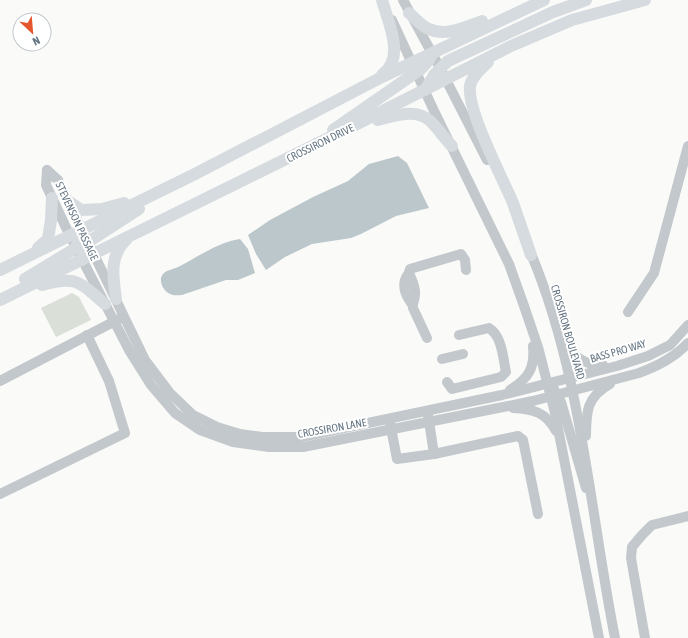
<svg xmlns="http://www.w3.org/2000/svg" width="688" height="638" font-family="'Asap Condensed',sans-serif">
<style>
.green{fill:#dadfd7}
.water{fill:#bbc7cb}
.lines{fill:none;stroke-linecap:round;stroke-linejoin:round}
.minor{stroke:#c3c8cc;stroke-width:10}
.major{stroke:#d6dbdf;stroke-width:12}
.labels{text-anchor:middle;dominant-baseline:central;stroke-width:4;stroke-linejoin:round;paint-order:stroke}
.street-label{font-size:11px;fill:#657683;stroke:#fff}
</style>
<rect width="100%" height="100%" fill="#fafaf8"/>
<!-- green -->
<path class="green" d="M 72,293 L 79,297 L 91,320 L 56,337 L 41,308 Z"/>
<!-- water -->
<g class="water">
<path d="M 398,156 L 407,163 L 429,208 L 396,216 L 361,234 L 351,238 L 312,244 L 285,257 L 266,270 L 256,254 L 248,235 L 270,220 L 313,197 L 348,181 L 369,164 Z"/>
<path d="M 240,239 L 248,249 L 255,273 L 238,280 L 226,280 L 182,295 C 178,295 174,296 170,294 C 163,291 157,279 164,273 C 167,270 174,269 178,267 C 198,257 218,242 240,239 Z"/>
</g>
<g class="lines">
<!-- minor -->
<g class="minor">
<path d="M 403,0 L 440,68 L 487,160"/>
<path d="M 392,20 L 435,113 L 509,264 L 524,306 L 538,347 L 555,413 L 599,638"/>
<path d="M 47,170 L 46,185 L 70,236 L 129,350 L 151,385 L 175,413 L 200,430 L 233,442 L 269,447 L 303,447 L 533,401 L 639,373 C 658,366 674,358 688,343"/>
<path d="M 47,170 L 58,180 L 145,360 L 170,393 L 193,415 L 217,427 L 240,434 L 262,437 L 301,437 L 502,395 L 617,366 L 648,356 L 670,345 L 688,325"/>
<path d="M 529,249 C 582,372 589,508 615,638"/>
<path d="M 409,273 C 400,283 405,295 412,304"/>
<path d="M 628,312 L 654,273 L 688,146"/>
<path d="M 427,338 L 413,308 C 412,303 415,300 415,295 C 416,287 412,280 409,273 L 410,269 L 461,254 L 465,260 L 466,270"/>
<path d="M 561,339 C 574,355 581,365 603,365"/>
<path d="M 442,359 L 463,354"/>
<path d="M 0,381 L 119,319"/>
<path d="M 447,382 L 452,389 L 501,377 L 506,372 C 503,358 502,336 489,328 L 459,335"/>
<path d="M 554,389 L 561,402 L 586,488"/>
<path d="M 510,390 C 529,378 535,368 533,346"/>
<path d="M 513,408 C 533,409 546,412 556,431"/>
<path d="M 428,415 L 434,454"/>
<path d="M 390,423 L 397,459 L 434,454 L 518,436 L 523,440 L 538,514"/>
<path d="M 586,436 C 586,411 587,397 610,384"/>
<path d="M 0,494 L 125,433 L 109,381 L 87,335"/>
<path d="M 645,638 L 631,558 L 632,547 L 642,535 L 652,525 L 688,516"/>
</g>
<!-- major -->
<g class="major">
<path d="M 409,13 C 415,18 421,26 429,29 C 446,37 466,27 482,21"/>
<path d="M 488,62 C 481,69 472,76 470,86 C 467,111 502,177 513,203 C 519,220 525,238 531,255"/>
<path d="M 382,75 C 406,58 388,22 382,0"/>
<path d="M 425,90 L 434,75 L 448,61 L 553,12 L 586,0"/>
<path d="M 378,120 C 394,116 415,108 429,120 C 438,128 444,138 452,146"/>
<path d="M 333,130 L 421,69 L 429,60 L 432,54"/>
<path d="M 68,201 L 81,210 L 102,209 L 124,203"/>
<path d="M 38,248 L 48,239 L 51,220 L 52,198"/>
<path d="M 82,260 L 84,247 L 88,242 L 139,209"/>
<path d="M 0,270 L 195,174 L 382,77 L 544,0"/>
<path d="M 25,279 L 76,248 L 82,230"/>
<path d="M 42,285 C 77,275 79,282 105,304"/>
<path d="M 116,299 C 113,277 109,256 126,240"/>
<path d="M 0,300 L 353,126 L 511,46 L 572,20 L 645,0"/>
</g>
</g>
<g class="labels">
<!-- street labels -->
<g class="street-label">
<text transform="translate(320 143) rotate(-26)">CROSSIRON DRIVE</text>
<text transform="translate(77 221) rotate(65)">STEVENSON PASSAGE</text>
<text transform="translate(568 332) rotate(74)">CROSSIRON BOULEVARD</text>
<text transform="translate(618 351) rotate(-16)">BASS PRO WAY</text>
<text transform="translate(332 428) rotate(-10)">CROSSIRON LANE</text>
</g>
</g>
<!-- north arrow -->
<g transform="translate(32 32) rotate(154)"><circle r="19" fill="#ffffff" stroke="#c1c8cd"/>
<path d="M0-3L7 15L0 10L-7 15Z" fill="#e4572e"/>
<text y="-6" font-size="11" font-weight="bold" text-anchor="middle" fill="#657683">N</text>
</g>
</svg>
